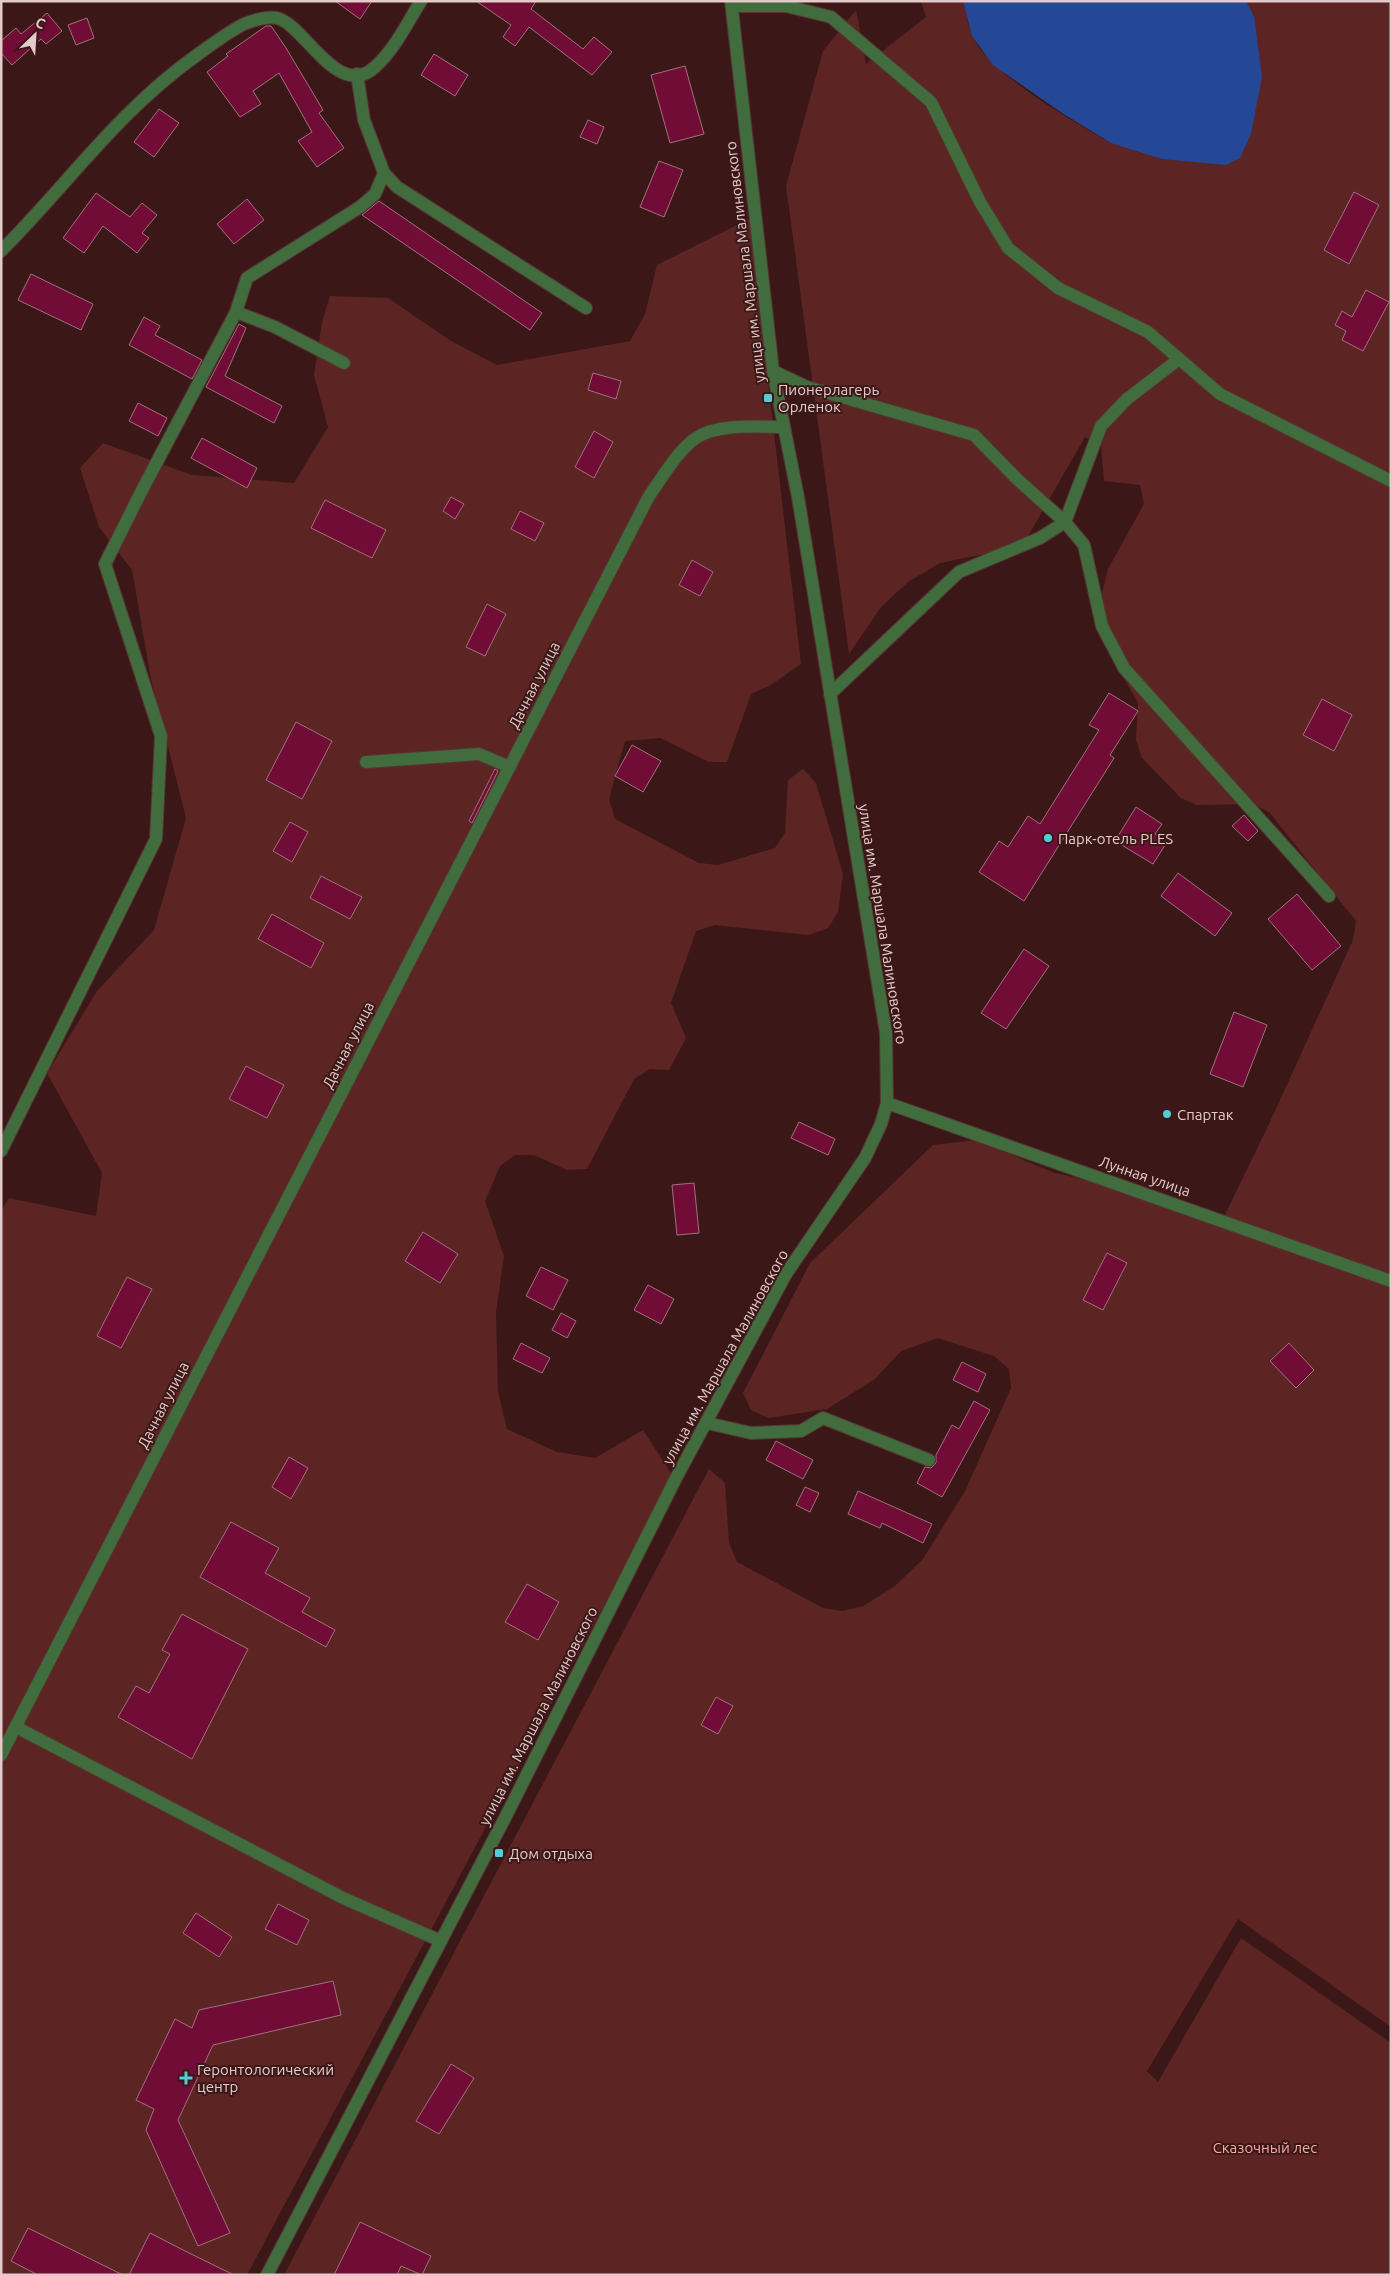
<svg xmlns="http://www.w3.org/2000/svg" width="1392" height="2276" font-family="Ubuntu,sans-serif">
<style>
.green{fill:#5d2424}
.water{fill:#244895}
.building{fill:#700c36;stroke:#9d727c}
.lines{fill:none;stroke-linecap:round;stroke-linejoin:round}
.minor-casing{stroke:#563533;stroke-width:14}
.minor{stroke:#406c3e;stroke-width:12}
.poi-dot{fill:#52ccd6;stroke:#3b1817;stroke-width:2}
.labels{text-anchor:middle;dominant-baseline:central;stroke-width:4;stroke-linejoin:round;paint-order:stroke}
.street-label{font-size:15px;fill:#e4cbc9;stroke:#3b1817}
.poi-label{font-size:15px;fill:#e4cbc9;stroke:#3b1817;text-anchor:start}
.park-label{font-size:15px;fill:#faa8a3;stroke:#3b1817}
</style>
<rect width="100%" height="100%" fill="#3b1817"/>
<!-- green -->
<g class="green">
<path d="M 921,1 L 963,1 C 966,12 968,24 972,35 C 988,74 1074,121 1111,143 L 1254,16 L 1246,1 L 1391,1 L 1391,2027 L 1238,1919 L 1147,2071 L 1158,2082 L 1241,1938 L 1388,2041 L 1391,2043 L 1391,2275 L 284,2275 L 709,1469 L 725,1483 L 729,1543 L 737,1562 L 823,1608 L 843,1611 L 863,1606 L 895,1586 L 923,1559 L 965,1491 L 1011,1388 L 1009,1369 L 994,1356 L 938,1338 L 901,1351 L 875,1379 L 827,1409 L 768,1418 L 751,1410 L 743,1393 L 810,1263 L 933,1145 L 977,1140 L 1052,1172 L 1099,1183 L 1220,1225 L 1269,1124 L 1353,940 L 1356,921 L 1269,812 L 1252,804 L 1197,805 L 1181,798 L 1142,758 L 1136,740 L 1138,703 L 1102,640 L 1099,605 L 1108,569 L 1144,504 L 1140,485 L 1104,481 L 1101,445 L 1085,437 L 1028,536 L 994,552 L 940,563 L 908,582 L 881,607 L 849,654 L 786,186 L 823,51 L 856,10 L 866,64 L 926,17 Z"/>
<path d="M 749,219 L 801,664 L 769,686 L 751,694 L 727,762 L 709,762 L 661,738 L 625,741 L 609,799 L 615,819 L 699,863 L 718,865 L 775,848 L 785,833 L 788,780 L 803,769 L 816,783 L 843,874 L 838,912 L 828,928 L 809,935 L 715,925 L 696,931 L 671,1003 L 686,1038 L 669,1070 L 650,1069 L 634,1079 L 587,1169 L 567,1170 L 534,1155 L 515,1155 L 500,1166 L 485,1201 L 504,1256 L 496,1312 L 498,1392 L 507,1429 L 557,1452 L 595,1458 L 643,1430 L 673,1476 L 247,2275 L 1,2275 L 1,1211 L 9,1198 L 96,1216 L 102,1173 L 47,1073 L 97,991 L 154,930 L 186,818 L 151,679 L 132,570 L 99,527 L 80,468 L 103,443 L 192,475 L 294,483 L 328,427 L 314,375 L 322,322 L 330,296 L 388,298 L 451,341 L 497,365 L 630,341 L 645,314 L 657,265 Z"/>
</g>
<!-- water -->
<path class="water" d="M 963,1 L 1246,1 L 1254,16 L 1262,77 L 1251,134 L 1240,158 L 1226,165 L 1162,159 L 1111,143 L 1062,113 L 993,65 L 972,36 Z"/>
<!-- building -->
<g class="building">
<path d="M 335,1 L 372,1 L 360,19 Z"/>
<path d="M 476,1 L 536,1 L 531,9 L 583,49 L 594,37 L 612,52 L 592,75 L 529,27 L 515,46 L 503,37 L 511,25 Z"/>
<path d="M 47,13 L 62,31 L 46,44 L 41,39 L 12,65 L 1,53 L 1,41 L 16,28 L 21,34 Z"/>
<path d="M 87,18 L 94,38 L 76,45 L 68,25 Z"/>
<path d="M 266,26 L 271,26 L 286,48 L 323,110 L 319,113 L 344,148 L 317,167 L 298,141 L 312,132 L 279,73 L 253,91 L 261,104 L 240,117 L 207,72 L 228,56 L 226,54 Z"/>
<path d="M 434,54 L 468,75 L 455,96 L 421,75 Z"/>
<path d="M 685,66 L 704,134 L 670,143 L 651,75 Z"/>
<path d="M 159,109 L 179,123 L 154,157 L 134,142 Z"/>
<path d="M 588,120 L 604,127 L 597,144 L 580,137 Z"/>
<path d="M 659,161 L 683,170 L 664,217 L 640,207 Z"/>
<path d="M 1354,192 L 1379,205 L 1349,264 L 1324,250 Z"/>
<path d="M 96,193 L 130,217 L 142,203 L 157,215 L 142,233 L 149,238 L 137,253 L 103,226 L 84,253 L 63,238 Z"/>
<path d="M 247,199 L 264,220 L 234,244 L 217,224 Z"/>
<path d="M 379,201 L 542,313 L 530,330 L 362,215 Z"/>
<path d="M 31,274 L 93,304 L 81,330 L 18,300 Z"/>
<path d="M 1366,290 L 1389,302 L 1363,351 L 1342,340 L 1346,331 L 1335,325 L 1342,311 L 1352,317 Z"/>
<path d="M 144,317 L 160,326 L 155,335 L 202,360 L 192,379 L 129,345 Z"/>
<path d="M 239,324 L 246,328 L 225,376 L 282,406 L 274,423 L 206,387 Z"/>
<path d="M 593,373 L 621,381 L 616,399 L 588,390 Z"/>
<path d="M 138,403 L 167,418 L 158,436 L 129,421 Z"/>
<path d="M 594,431 L 613,442 L 594,478 L 575,467 Z"/>
<path d="M 202,438 L 257,468 L 247,488 L 191,458 Z"/>
<path d="M 451,497 L 464,504 L 455,519 L 443,511 Z"/>
<path d="M 325,500 L 386,530 L 372,558 L 311,528 Z"/>
<path d="M 520,511 L 544,523 L 535,541 L 511,529 Z"/>
<path d="M 692,560 L 713,572 L 700,596 L 679,585 Z"/>
<path d="M 487,604 L 506,614 L 485,656 L 466,647 Z"/>
<path d="M 1109,693 L 1138,711 L 1110,755 L 1114,758 L 1024,901 L 979,872 L 999,841 L 1008,847 L 1028,816 L 1040,824 L 1099,730 L 1089,725 Z"/>
<path d="M 1322,699 L 1352,715 L 1334,751 L 1303,735 Z"/>
<path d="M 296,722 L 332,741 L 302,799 L 266,780 Z"/>
<path d="M 632,745 L 661,761 L 643,792 L 615,776 Z"/>
<path d="M 495,769 L 498,771 L 472,823 L 469,821 Z"/>
<path d="M 1136,807 L 1162,824 L 1155,834 L 1167,842 L 1153,864 L 1115,841 Z"/>
<path d="M 1244,815 L 1258,831 L 1248,841 L 1232,826 Z"/>
<path d="M 290,822 L 308,832 L 292,862 L 273,851 Z"/>
<path d="M 1178,873 L 1232,913 L 1215,936 L 1161,896 Z"/>
<path d="M 321,876 L 362,897 L 350,919 L 310,898 Z"/>
<path d="M 1297,894 L 1341,946 L 1312,970 L 1268,919 Z"/>
<path d="M 272,914 L 324,943 L 311,968 L 258,939 Z"/>
<path d="M 1024,949 L 1049,966 L 1006,1029 L 981,1013 Z"/>
<path d="M 1234,1012 L 1267,1025 L 1243,1087 L 1210,1074 Z"/>
<path d="M 246,1066 L 284,1085 L 267,1118 L 229,1099 Z"/>
<path d="M 799,1122 L 835,1139 L 828,1155 L 791,1138 Z"/>
<path d="M 694,1183 L 699,1233 L 677,1235 L 672,1185 Z"/>
<path d="M 423,1232 L 458,1254 L 440,1283 L 405,1261 Z"/>
<path d="M 1107,1253 L 1127,1263 L 1103,1310 L 1083,1300 Z"/>
<path d="M 541,1267 L 568,1280 L 553,1310 L 526,1296 Z"/>
<path d="M 127,1277 L 152,1289 L 121,1348 L 97,1336 Z"/>
<path d="M 648,1285 L 674,1299 L 661,1324 L 634,1310 Z"/>
<path d="M 561,1313 L 576,1321 L 567,1338 L 552,1330 Z"/>
<path d="M 521,1343 L 550,1358 L 542,1373 L 513,1359 Z"/>
<path d="M 1289,1343 L 1314,1370 L 1296,1388 L 1270,1361 Z"/>
<path d="M 962,1362 L 986,1374 L 978,1392 L 953,1380 Z"/>
<path d="M 974,1401 L 990,1410 L 942,1497 L 917,1483 L 925,1467 L 931,1468 L 936,1463 L 936,1455 L 952,1425 L 959,1429 Z"/>
<path d="M 776,1441 L 813,1460 L 803,1479 L 766,1460 Z"/>
<path d="M 289,1457 L 308,1468 L 291,1499 L 272,1487 Z"/>
<path d="M 805,1487 L 819,1493 L 810,1512 L 796,1505 Z"/>
<path d="M 858,1491 L 932,1524 L 923,1543 L 882,1523 L 880,1528 L 848,1514 Z"/>
<path d="M 231,1522 L 279,1548 L 265,1573 L 310,1598 L 302,1612 L 335,1630 L 326,1647 L 200,1577 Z"/>
<path d="M 527,1584 L 559,1602 L 538,1640 L 505,1622 Z"/>
<path d="M 182,1614 L 248,1649 L 192,1759 L 118,1717 L 136,1686 L 149,1693 L 170,1654 L 162,1650 Z"/>
<path d="M 716,1697 L 733,1706 L 718,1734 L 701,1725 Z"/>
<path d="M 278,1904 L 309,1920 L 297,1945 L 265,1929 Z"/>
<path d="M 196,1913 L 232,1937 L 219,1957 L 183,1933 Z"/>
<path d="M 333,1981 L 341,2015 L 213,2045 L 178,2120 L 230,2233 L 198,2246 L 146,2130 L 154,2109 L 136,2100 L 175,2019 L 192,2028 L 199,2010 Z"/>
<path d="M 451,2064 L 474,2078 L 439,2134 L 416,2121 Z"/>
<path d="M 360,2222 L 431,2256 L 422,2275 L 401,2266 L 397,2275 L 334,2275 Z"/>
<path d="M 28,2228 L 123,2275 L 38,2275 L 11,2261 Z"/>
<path d="M 150,2233 L 185,2251 L 234,2275 L 129,2275 Z"/>
</g>
<g class="lines">
<!-- minor casing -->
<g class="minor-casing">
<g id="minor">
<path d="M 732,6 L 786,6 L 831,17 L 931,102 L 980,202 L 1008,248 L 1058,288 L 1148,332 L 1220,394 L 1391,481"/>
<path d="M 384,173 L 397,187 L 586,308"/>
<path d="M 1,251 C 68,184 118,111 197,55 C 211,45 228,32 244,24 C 254,20 267,16 277,18 C 305,25 338,101 375,67 C 395,49 407,23 421,1"/>
<path d="M 344,363 L 275,327 L 236,312 L 247,278 L 360,207 L 375,194 L 384,173 L 364,120 L 357,74"/>
<path d="M 773,371 L 807,387 L 974,435 L 1018,480 L 1065,522 L 1084,545 L 1102,626 L 1124,668 L 1329,896"/>
<path d="M 830,694 L 959,572 L 1040,538 L 1065,522 L 1101,426 L 1127,399 L 1179,359"/>
<path d="M 366,762 L 479,754 L 510,767"/>
<path d="M 887,1103 L 1391,1281"/>
<path d="M 1,1151 L 156,839 L 161,736 L 105,564 L 140,494 L 236,312"/>
<path d="M 707,1423 L 751,1433 L 801,1431 L 823,1418 L 929,1460"/>
<path d="M 16,1727 L 343,1898 L 441,1941"/>
<path d="M 1,1755 L 649,496 C 662,478 678,450 696,438 C 718,423 758,427 784,427"/>
<path d="M 267,2275 L 508,1812 L 676,1478 L 786,1274 L 865,1158 L 881,1124 L 887,1103 L 886,1033 L 798,497 L 773,371 L 731,1"/>
</g>
</g>
<!-- minor -->
<use href="#minor" class="minor"/>
</g>
<!-- markers -->
<g class="poi-dot">
<rect x="763" y="393" width="10" height="10" rx="2.5"/>
<circle cx="1048" cy="838" r="5"/>
<circle cx="1167" cy="1114" r="5"/>
<rect x="494" y="1848" width="10" height="10" rx="2.5"/>
<path d="M183.5 2070.5h5v5h5v5h-5v5h-5v-5h-5v-5h5z"/>
</g>
<g class="labels">
<!-- street labels -->
<g class="street-label">
<text transform="translate(745 262) rotate(-97)">улица им. Маршала Малиновского</text>
<text transform="translate(534 685) rotate(-63)">Дачная улица</text>
<text transform="translate(883 924) rotate(81)">улица им. Маршала Малиновского</text>
<text transform="translate(348 1045) rotate(-63)">Дачная улица</text>
<text transform="translate(1145 1176) rotate(19)">Лунная улица</text>
<text transform="translate(725 1357) rotate(-61)">улица им. Маршала Малиновского</text>
<text transform="translate(163 1405) rotate(-63)">Дачная улица</text>
<text transform="translate(538 1716) rotate(-63)">улица им. Маршала Малиновского</text>
</g>
<!-- poi labels -->
<g class="poi-label">
<text x="778" y="389">Пионерлагерь<tspan x="778" dy="17">Орленок</tspan></text>
<text x="1058" y="838">Парк-отель PLES</text>
<text x="1177" y="1114">Спартак</text>
<text x="509" y="1853">Дом отдыха</text>
<text x="197" y="2069">Геронтологический<tspan x="197" dy="17">центр</tspan></text>
</g>
<!-- park labels -->
<g class="park-label">
<text x="1265" y="2147">Сказочный лес</text>
</g>
</g>
<!-- border -->
<rect width="1392" height="2276" fill="none" stroke="#e4cbc9" stroke-width="5"/>
<!-- north arrow -->
<g transform="translate(35 35) rotate(25)" stroke="#3b1817" stroke-width="4" paint-order="stroke">
<path d="M0-4L9 19L0 12L-9 19Z" fill="#e4cbc9"/>
<text y="-8" font-size="14" font-weight="bold" text-anchor="middle" fill="#e4cbc9">С</text>
</g>
</svg>
